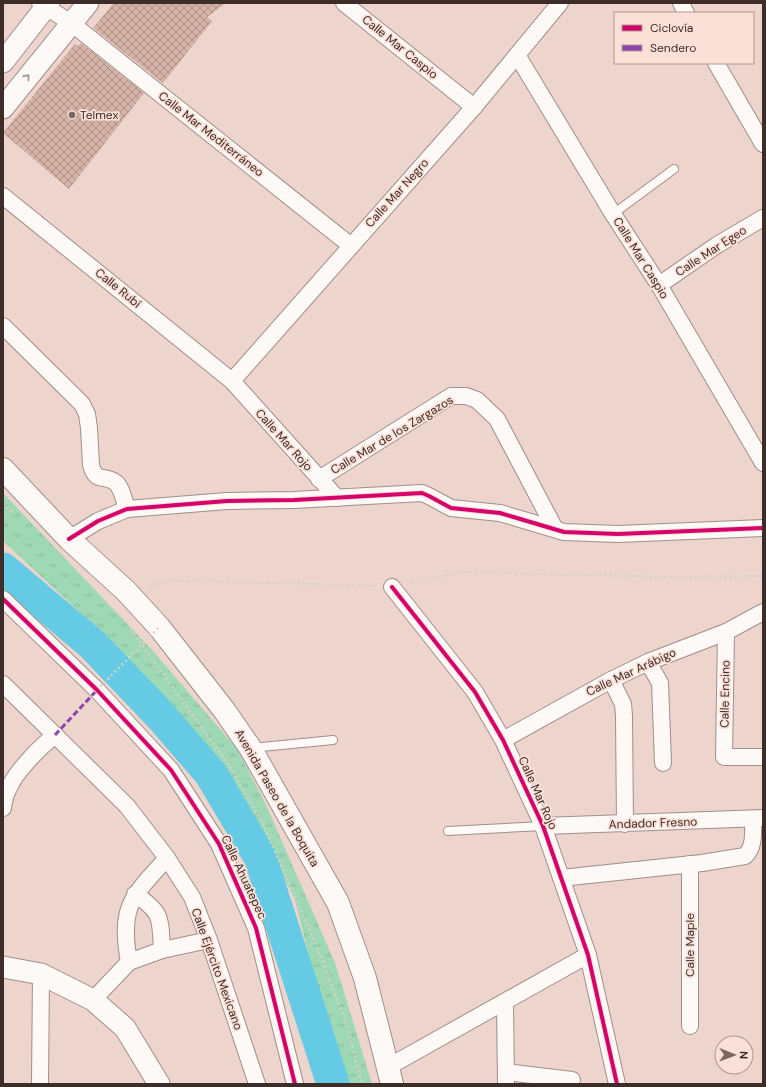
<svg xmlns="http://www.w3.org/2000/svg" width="766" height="1087" font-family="'DM Sans',sans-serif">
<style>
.grass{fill:url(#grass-tufts)}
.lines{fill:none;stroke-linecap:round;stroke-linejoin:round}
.river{stroke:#65cbe4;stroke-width:33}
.building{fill:url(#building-cross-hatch)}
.service-casing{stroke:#a18f89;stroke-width:10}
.minor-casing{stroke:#a18f89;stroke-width:18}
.tertiary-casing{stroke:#a18f89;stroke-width:23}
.secondary-casing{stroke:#a18f89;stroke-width:24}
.path{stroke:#d7d0cd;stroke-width:2.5;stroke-dasharray:2 3;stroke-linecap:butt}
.service{stroke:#fcf9f7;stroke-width:8}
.minor{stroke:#fcf9f7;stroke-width:16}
.tertiary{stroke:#fcf9f7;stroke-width:21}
.secondary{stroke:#fcf9f7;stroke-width:22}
.path-bridge{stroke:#d7d0cd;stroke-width:2.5;stroke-dasharray:2 3;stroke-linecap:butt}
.quiet{stroke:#8e44ad;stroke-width:3;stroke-dasharray:6 3;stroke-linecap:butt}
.cycleway-casing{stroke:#fbe0d7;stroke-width:6}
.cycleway{stroke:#d6006c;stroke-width:4}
.oneway{stroke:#9c928f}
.poi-dot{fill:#7b6761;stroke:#fbe0d7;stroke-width:1.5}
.labels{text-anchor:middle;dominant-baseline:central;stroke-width:3.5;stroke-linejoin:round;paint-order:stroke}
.street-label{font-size:12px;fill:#3d2c27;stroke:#fbe0d7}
.poi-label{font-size:12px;fill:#3d2c27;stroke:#fbe0d7;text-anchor:start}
</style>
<defs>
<pattern id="grass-tufts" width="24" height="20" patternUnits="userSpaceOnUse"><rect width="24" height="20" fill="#9ed8b4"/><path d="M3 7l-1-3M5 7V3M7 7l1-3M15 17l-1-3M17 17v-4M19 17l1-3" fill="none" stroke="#89ba9b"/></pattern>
<pattern id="building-cross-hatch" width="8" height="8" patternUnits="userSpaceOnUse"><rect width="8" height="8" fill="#d5b2a6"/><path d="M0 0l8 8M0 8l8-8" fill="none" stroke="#ae9187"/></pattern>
</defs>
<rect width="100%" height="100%" fill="#edd4cc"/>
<!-- grass -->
<path class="grass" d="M 3,493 L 153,651 L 237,749 L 266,805 L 335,963 L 372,1084 L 341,1084 L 295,900 L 247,804 L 180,723 L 100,631 L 3,541 Z"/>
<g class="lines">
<!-- river -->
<path class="river" d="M 3,569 L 93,645 L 159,714 L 211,774 L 260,857 L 333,1084"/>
</g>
<!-- building -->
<g class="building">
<path d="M 114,3 L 226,3 L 207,17 L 212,21 L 163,83 L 93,28 Z"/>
<path d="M 81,43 L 144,93 L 69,189 L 3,133 L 75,44 L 78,46 Z"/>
</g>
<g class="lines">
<!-- service casing -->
<g class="service-casing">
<g id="service">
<path d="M 613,214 L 674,169"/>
<path d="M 252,748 L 333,740"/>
<path d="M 448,831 L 543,826"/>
</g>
</g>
<!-- minor casing -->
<g class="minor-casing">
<g id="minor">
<path d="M 40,3 L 71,23 L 350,245"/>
<path d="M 344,3 L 474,107"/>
<path d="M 681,3 L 686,13"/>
<path d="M 517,55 L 613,214 L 659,285 L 763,463"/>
<path d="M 716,63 L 763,144"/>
<path d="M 3,196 L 232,381 L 337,498"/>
<path d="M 659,285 L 717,245 L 763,218"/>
<path d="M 3,326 L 82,404 L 87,414 L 89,428 L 91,465 C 96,484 104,474 115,482 C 122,487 124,501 127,509"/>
<path d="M 232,381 L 474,107 L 560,3"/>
<path d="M 319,479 L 451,396 L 466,396 L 477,400 L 497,419 L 555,529"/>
<path d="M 69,539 L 98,521 L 127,509 L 227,501 L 294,500 L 422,493 L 429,496 L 451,508 L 500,513 L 564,532 L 618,534 L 763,528"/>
<path d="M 392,587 L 475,692 L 503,740 L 543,826 L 588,955 L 617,1084"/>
<path d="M 3,599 L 97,690 L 171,770 L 219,844 L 256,928 L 295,1084"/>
<path d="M 726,632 L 724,757 L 763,757"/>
<path d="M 648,662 L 660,683 L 663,763"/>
<path d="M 611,680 L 623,704 L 624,716 L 625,824"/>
<path d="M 3,684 L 127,806 L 167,858 L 192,897 L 209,940 L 257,1084"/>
<path d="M 503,740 L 611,680 L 648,662 L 726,632 L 763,612"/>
<path d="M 3,808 C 4,802 5,795 8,790 C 15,772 40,747 55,735"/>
<path d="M 543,826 L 763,818"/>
<path d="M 561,878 L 702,863 L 745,856 C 755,847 753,831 753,819"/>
<path d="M 135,894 C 163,913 160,918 162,950"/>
<path d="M 129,962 C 119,906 132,897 167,858"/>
<path d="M 93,1000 L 129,962 L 162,950 L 209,940"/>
<path d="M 505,1003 L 506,1084"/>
<path d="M 690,1026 L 690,864"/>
<path d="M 388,1067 L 588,955"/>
<path d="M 506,1072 L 572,1080"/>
<path d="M 40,1084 L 41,974"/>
</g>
</g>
<!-- tertiary casing -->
<g class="tertiary-casing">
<g id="tertiary">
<path d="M 3,62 L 49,3"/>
<path d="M 3,108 L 88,3"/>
<path d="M 3,967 L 41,974 L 93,1000 L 125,1028 L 159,1084"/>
</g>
</g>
<!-- secondary casing -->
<g class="secondary-casing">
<path id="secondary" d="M 3,469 L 69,539 L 126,591 L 159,627 L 224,710 L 251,749 L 338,903 L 365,978 L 392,1084"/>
</g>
<!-- path -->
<g class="path">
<path d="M 3,504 L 15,514"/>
<path d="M 411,583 L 460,572 L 678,577 L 763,576"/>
<path d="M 148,586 L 173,580 L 376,586"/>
<path d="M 128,625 L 230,767 L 262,822 L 311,933 L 345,1019 L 362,1084"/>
</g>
<!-- service -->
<use href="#service" class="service"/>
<!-- minor -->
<use href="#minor" class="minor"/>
<!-- tertiary -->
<use href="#tertiary" class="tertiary"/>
<!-- secondary -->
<use href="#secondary" class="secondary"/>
<!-- path-bridge -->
<path class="path-bridge" d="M 97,690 L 159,627"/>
<!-- quiet -->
<path class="quiet" d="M 55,735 L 97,690"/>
<!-- cycleway casing -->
<g class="cycleway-casing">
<g id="cycleway">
<path d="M 69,539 L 98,521 L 127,509 L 227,501 L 294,500 L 422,493 L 429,496 L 451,508 L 500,513 L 564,532 L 618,534 L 763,528"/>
<path d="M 392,587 L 475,692 L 503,740 L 543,826 L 588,955 L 617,1084"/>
<path d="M 3,599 L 97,690 L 171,770 L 219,844 L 256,928 L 295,1084"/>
</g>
</g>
<!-- cycleway -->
<use href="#cycleway" class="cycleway"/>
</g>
<!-- one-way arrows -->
<defs><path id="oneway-chevron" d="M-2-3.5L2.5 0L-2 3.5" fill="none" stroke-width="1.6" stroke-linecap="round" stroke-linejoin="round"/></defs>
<use class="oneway" href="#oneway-chevron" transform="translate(27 77) rotate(-51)"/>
<!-- markers -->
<circle class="poi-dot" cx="72" cy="115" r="4"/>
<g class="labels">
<!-- street labels -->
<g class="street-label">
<text transform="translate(400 47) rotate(39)">Calle Mar Caspio</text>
<text transform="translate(211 134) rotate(38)">Calle Mar Mediterráneo</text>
<text transform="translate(397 193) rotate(-48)">Calle Mar Negro</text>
<text transform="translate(711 251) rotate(-33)">Calle Mar Egeo</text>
<text transform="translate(641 258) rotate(58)">Calle Mar Caspio</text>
<text transform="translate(118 288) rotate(39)">Calle Rubí</text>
<text transform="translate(392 435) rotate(-31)">Calle Mar de los Zargazos</text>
<text transform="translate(284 440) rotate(48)">Calle Mar Rojo</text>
<text transform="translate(631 672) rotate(-25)">Calle Mar Arábigo</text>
<text transform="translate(725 694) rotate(-89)">Calle Encino</text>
<text transform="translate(538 793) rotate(66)">Calle Mar Rojo</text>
<text transform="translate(277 798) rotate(60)">Avenida Paseo de la Boquita</text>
<text transform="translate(653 823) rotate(-2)">Andador Fresno</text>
<text transform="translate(244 877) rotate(65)">Calle Ahuatepec</text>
<text transform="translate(690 945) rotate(-90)">Calle Maple</text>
<text transform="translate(217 969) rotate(70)">Calle Ejército Mexicano</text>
</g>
<!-- poi labels -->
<g class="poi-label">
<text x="80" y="115">Telmex</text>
</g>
</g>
<!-- border -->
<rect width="766" height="1087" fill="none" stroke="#3d2c27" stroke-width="8"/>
<!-- legend -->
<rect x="614" y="12" width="140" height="52" fill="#fbe0d7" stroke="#af9891"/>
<rect x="622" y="25" width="20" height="6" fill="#d6006c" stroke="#af9891"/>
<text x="650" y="32" font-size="12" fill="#3d2c27">Ciclovía</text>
<rect x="622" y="45" width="20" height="6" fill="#8e44ad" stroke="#af9891"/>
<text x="650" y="52" font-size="12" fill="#3d2c27">Sendero</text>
<!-- north arrow -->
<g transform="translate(734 1055) rotate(91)"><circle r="19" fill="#fbe0d7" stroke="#af9891"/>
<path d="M0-3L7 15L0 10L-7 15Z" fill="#7b6761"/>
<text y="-6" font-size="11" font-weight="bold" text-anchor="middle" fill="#3d2c27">N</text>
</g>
</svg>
